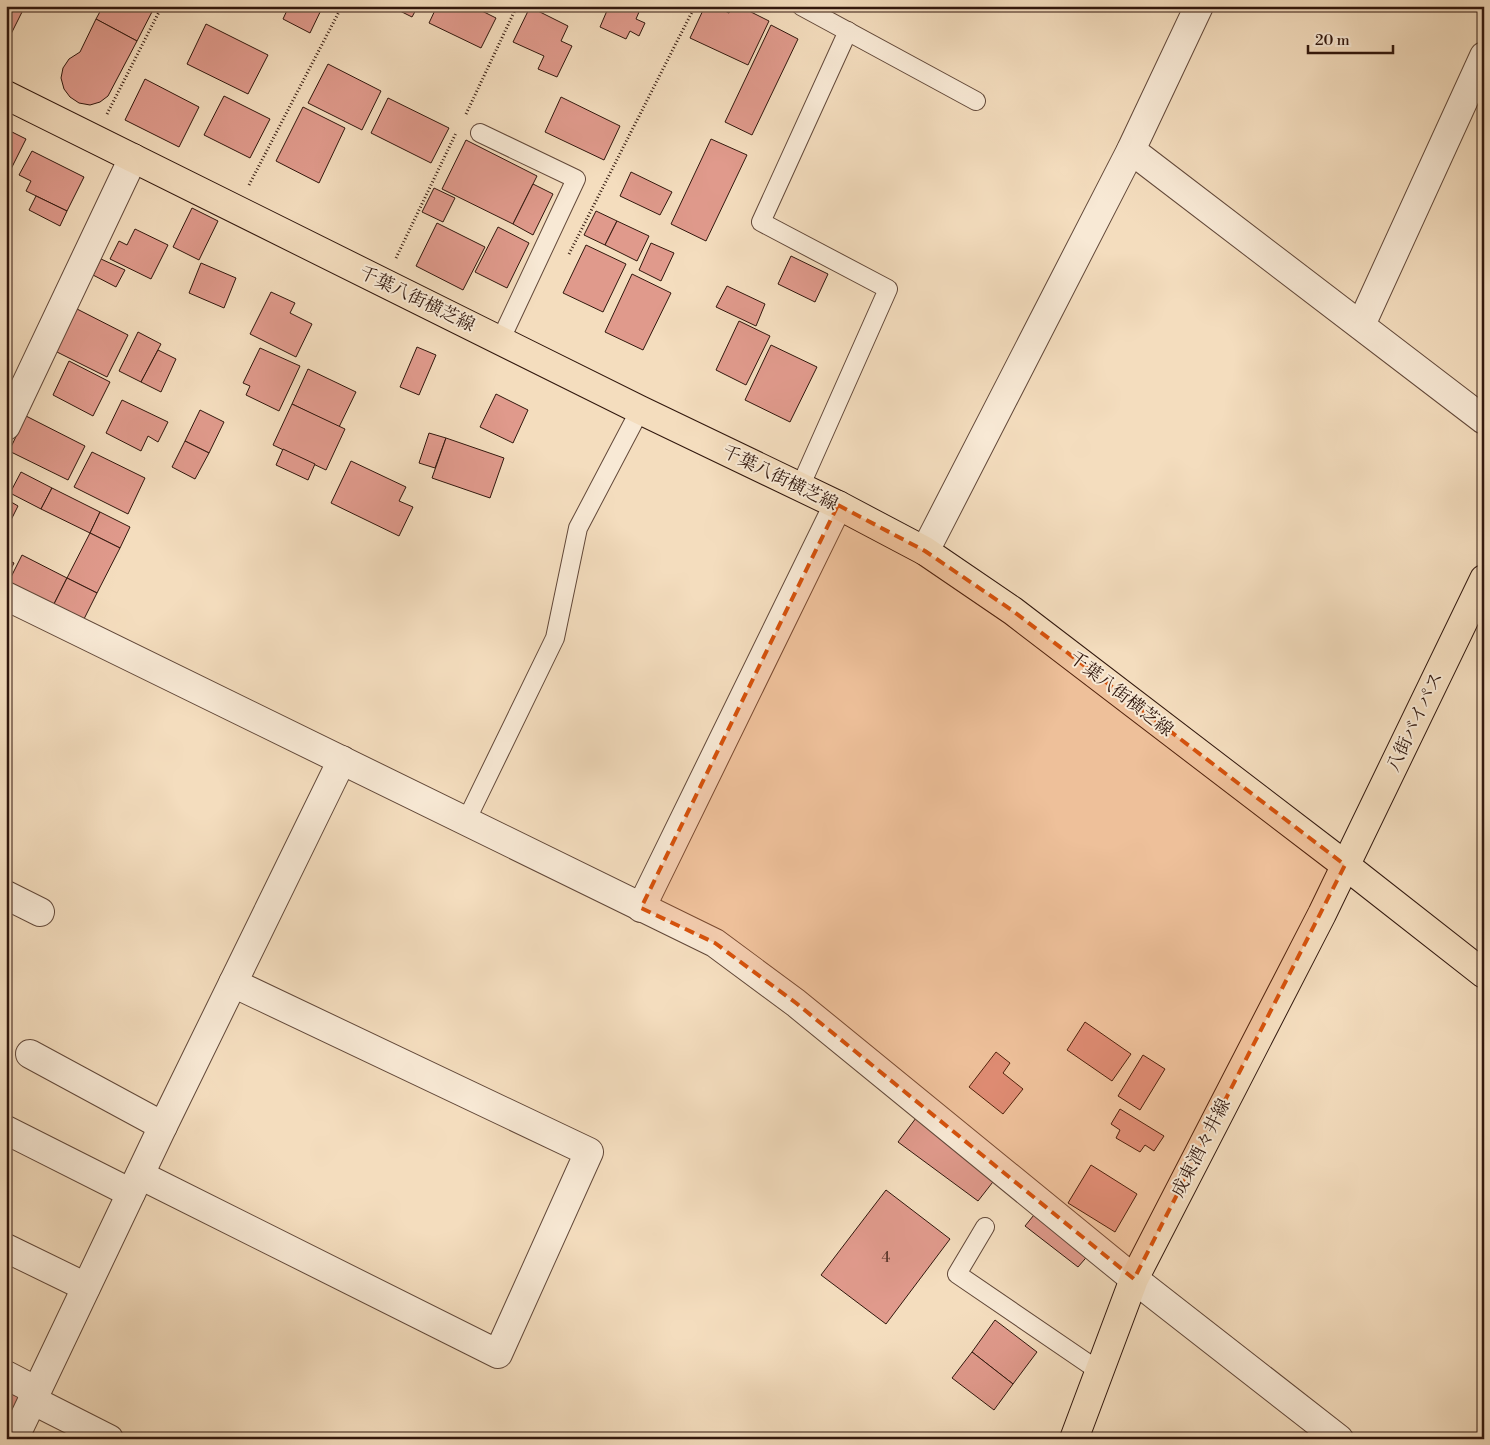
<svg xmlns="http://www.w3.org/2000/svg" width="1490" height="1445" font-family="'Libre Bodoni','Noto Serif JP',serif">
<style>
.building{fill:#e09a8c;stroke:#31170d}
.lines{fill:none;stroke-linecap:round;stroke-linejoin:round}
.lane-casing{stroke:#624839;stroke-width:20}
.street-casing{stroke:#624839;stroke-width:30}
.primary-casing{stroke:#31170d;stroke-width:30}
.path{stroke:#31170d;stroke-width:3;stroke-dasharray:1 2.5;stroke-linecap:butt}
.lane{stroke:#f8e9d5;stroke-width:18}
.street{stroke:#f8e9d5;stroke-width:28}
.primary{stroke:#f4ddbe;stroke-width:28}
.marked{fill:#d6520c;fill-opacity:0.2;stroke:#d6520c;stroke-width:4;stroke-dasharray:10 6;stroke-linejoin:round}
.labels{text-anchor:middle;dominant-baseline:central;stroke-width:4;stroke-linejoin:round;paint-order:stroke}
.number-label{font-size:15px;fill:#5d382d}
.street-label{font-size:18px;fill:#31170d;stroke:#f8e9d5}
</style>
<rect width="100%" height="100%" fill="#f4ddbe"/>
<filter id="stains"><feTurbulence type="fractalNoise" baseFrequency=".004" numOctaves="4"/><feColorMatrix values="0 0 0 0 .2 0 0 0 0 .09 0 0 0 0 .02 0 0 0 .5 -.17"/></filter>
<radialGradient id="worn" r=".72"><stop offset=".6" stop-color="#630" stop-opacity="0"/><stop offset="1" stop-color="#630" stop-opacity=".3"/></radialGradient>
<!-- building -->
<g class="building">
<path d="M 6,6 L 25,6 L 6,44 Z"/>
<path d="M 103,6 L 155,6 L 137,41 L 96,19 Z"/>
<path d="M 289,6 L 323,6 L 310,33 L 283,19 Z"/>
<path d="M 390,6 L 418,6 L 412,17 Z"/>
<path d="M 437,6 L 472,6 L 496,18 L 481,48 L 429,23 Z"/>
<path d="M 609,6 L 626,6 L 639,12 L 636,19 L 645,23 L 639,36 L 630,31 L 626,39 L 600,27 Z"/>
<path d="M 705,6 L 715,6 L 729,13 L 732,6 L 739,6 L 769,21 L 748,65 L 690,38 Z"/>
<path d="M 530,7 L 568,26 L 561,41 L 572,46 L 557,77 L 538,69 L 544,56 L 513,42 Z"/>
<path d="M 96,19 L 137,41 L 108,96 L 100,102 L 90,105 L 79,103 L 70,97 L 64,89 L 61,78 L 63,68 L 69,59 L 80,52 Z"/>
<path d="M 206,24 L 268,55 L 248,94 L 187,64 Z"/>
<path d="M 771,25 L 798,39 L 752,135 L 725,122 Z"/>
<path d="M 328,64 L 381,91 L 362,130 L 308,103 Z"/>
<path d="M 145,79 L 199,107 L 179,147 L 125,120 Z"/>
<path d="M 224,96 L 270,119 L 250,158 L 204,135 Z"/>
<path d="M 561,97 L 620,126 L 604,160 L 545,132 Z"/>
<path d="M 388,98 L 449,128 L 431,163 L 371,133 Z"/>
<path d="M 303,107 L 345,128 L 319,183 L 276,161 Z"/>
<path d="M 6,129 L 26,139 L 7,177 L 6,177 Z"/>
<path d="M 711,139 L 747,155 L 706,241 L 671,224 Z"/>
<path d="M 466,140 L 537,176 L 513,224 L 442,189 Z"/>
<path d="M 32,151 L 84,177 L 67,211 L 26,191 L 31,181 L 19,175 Z"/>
<path d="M 631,172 L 672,192 L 660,215 L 620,196 Z"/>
<path d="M 533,184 L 553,194 L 533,235 L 513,224 Z"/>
<path d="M 434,188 L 455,198 L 443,222 L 422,212 Z"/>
<path d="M 36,196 L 67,211 L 60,226 L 29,210 Z"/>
<path d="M 192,208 L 218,221 L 199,260 L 173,247 Z"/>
<path d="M 596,211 L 617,221 L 605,245 L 584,235 Z"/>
<path d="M 617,221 L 649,236 L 637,261 L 605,245 Z"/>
<path d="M 437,223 L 485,247 L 463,290 L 416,266 Z"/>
<path d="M 498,227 L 529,243 L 507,288 L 475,272 Z"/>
<path d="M 135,229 L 168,245 L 151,279 L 110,259 L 119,241 L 127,245 Z"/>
<path d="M 651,243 L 674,253 L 661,281 L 639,270 Z"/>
<path d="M 586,245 L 626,264 L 603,312 L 563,293 Z"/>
<path d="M 791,256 L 828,274 L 815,302 L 778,284 Z"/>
<path d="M 101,259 L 125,270 L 116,287 L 93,275 Z"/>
<path d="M 201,263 L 236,278 L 224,308 L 189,293 Z"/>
<path d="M 632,274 L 671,293 L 643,350 L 605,332 Z"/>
<path d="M 727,286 L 765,304 L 756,326 L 716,307 Z"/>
<path d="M 271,292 L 295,303 L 290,313 L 312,324 L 296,357 L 250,334 Z"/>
<path d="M 77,309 L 128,335 L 107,377 L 55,351 Z"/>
<path d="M 739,321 L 770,336 L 746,385 L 716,370 Z"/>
<path d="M 138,332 L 161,344 L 141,382 L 119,371 Z"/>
<path d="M 771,345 L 817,367 L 790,422 L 745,400 Z"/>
<path d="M 417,347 L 436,355 L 419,395 L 400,387 Z"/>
<path d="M 260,348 L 300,366 L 279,411 L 246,395 L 250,386 L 243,383 Z"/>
<path d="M 158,350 L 176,359 L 161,392 L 141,382 Z"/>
<path d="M 69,361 L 110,382 L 93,416 L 53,395 Z"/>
<path d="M 308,369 L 356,392 L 339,427 L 292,404 Z"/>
<path d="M 496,394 L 528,410 L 513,443 L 480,427 Z"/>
<path d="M 122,400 L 168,422 L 158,442 L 148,436 L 141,451 L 106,433 Z"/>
<path d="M 292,404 L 345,429 L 326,470 L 273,445 Z"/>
<path d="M 200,410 L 224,422 L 209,453 L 185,441 Z"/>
<path d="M 26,416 L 85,446 L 68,480 L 9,451 Z"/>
<path d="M 429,433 L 446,438 L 435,468 L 419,463 Z"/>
<path d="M 446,438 L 504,458 L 490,498 L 432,478 Z"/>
<path d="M 185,441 L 209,453 L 195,479 L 172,467 Z"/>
<path d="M 283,449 L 315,464 L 308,480 L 276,465 Z"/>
<path d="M 92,452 L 145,478 L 128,514 L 74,487 Z"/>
<path d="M 351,461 L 406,487 L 399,501 L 413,507 L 399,536 L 331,503 Z"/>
<path d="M 21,472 L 52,488 L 41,509 L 10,493 Z"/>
<path d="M 52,488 L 100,512 L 90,533 L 41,509 Z"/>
<path d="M 6,499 L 18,506 L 9,524 L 6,523 Z"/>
<path d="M 100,512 L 130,527 L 120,548 L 90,533 Z"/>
<path d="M 90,533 L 120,548 L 97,593 L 67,578 Z"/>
<path d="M 22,555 L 67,578 L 53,606 L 8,583 Z"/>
<path d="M 6,559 L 14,563 L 6,579 Z"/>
<path d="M 67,578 L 97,593 L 83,621 L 53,606 Z"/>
<path d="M 1085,1022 L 1131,1054 L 1112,1081 L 1067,1050 Z"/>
<path d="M 996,1052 L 1010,1063 L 1003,1073 L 1023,1089 L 1003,1114 L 969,1087 Z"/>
<path d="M 1143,1055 L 1165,1069 L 1140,1110 L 1118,1096 Z"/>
<path d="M 1120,1109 L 1164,1136 L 1154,1151 L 1145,1145 L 1140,1152 L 1116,1138 L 1120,1130 L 1111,1124 Z"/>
<path d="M 916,1118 L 996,1178 L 978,1201 L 898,1142 Z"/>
<path d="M 1091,1165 L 1137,1194 L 1115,1232 L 1068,1203 Z"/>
<path d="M 886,1190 L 950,1239 L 886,1324 L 821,1275 Z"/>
<path d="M 1038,1210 L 1091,1252 L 1078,1267 L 1025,1226 Z"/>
<path d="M 995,1320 L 1037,1352 L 1013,1384 L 972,1352 Z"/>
<path d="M 972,1352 L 1013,1384 L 994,1410 L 952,1378 Z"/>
<path d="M 6,1391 L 25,1400 L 6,1437 Z"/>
</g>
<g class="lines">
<!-- lane casing -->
<g class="lane-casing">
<g id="lane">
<path d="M 801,6 L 976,101"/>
<path d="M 480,133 L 576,179 L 500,341"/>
<path d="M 800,487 L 888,289 L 761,222 L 848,31"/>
<path d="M 466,821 L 555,638 L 578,528 L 640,410"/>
<path d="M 985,1227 L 957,1274 L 1099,1371"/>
</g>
</g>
<!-- street casing -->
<g class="street-casing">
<g id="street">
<path d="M 1131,150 L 1484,420"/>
<path d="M 1361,325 L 1484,56"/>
<path d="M 6,426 L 133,158"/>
<path d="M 925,551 L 1131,150 L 1199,6"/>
<path d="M 6,596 L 715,943 L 796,1003 L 1134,1279 L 1339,1439"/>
<path d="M 6,895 L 40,912"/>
<path d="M 641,908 L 838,505"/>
<path d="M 30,1054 L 163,1126"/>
<path d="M 6,1130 L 131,1193"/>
<path d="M 140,1175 L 498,1354 L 589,1152 L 233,983"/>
<path d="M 6,1248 L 86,1287"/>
<path d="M 6,1375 L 37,1391"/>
<path d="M 32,1400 L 109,1439"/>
<path d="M 14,1439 L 163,1126 L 342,760"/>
</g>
</g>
<!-- primary casing -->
<g class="primary-casing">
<g id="primary">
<path d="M 6,95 L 640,410 L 838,505 L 925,551 L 1013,611 L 1345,865 L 1484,974"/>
<path d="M 1074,1439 L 1134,1279 L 1322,914 L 1484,579"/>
</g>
</g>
<!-- path -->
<g class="path">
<path d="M 107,114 L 162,6"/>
<path d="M 466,114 L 517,6"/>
<path d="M 249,185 L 342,6"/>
<path d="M 569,254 L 695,6"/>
<path d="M 396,258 L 456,133"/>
</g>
<!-- lane -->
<use href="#lane" class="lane"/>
<!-- street -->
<use href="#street" class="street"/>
<!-- primary -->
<use href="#primary" class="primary"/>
</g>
<!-- marked area -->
<path class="marked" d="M 838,505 L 925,551 L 1013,611 L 1345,865 L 1134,1279 L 796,1003 L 715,943 L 641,908 Z"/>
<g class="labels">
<!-- number labels -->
<g class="number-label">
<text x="886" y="1257">4</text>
</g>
<!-- street labels -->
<g class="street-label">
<text transform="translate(417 299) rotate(26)">千葉八街横芝線</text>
<text transform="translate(780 478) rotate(26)">千葉八街横芝線</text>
<text transform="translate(1121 694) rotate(38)">千葉八街横芝線</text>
<text transform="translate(1415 722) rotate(-65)">八街バイパス</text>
<text transform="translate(1201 1148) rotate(-63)">成東酒々井線</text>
</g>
</g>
<!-- margin -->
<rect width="1490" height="1445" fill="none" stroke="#f4ddbe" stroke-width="25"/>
<rect x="8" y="8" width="1475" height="1430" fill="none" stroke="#31170d" stroke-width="2.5"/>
<rect x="12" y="12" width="1465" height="1420" fill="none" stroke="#31170d"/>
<!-- scale -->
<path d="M1308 45v8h85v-8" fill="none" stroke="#31170d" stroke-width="2.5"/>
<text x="1315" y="45" font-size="15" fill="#31170d" stroke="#f8e9d5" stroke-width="4" paint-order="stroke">20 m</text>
<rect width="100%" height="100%" filter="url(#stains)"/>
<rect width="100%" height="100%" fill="url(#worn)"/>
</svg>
